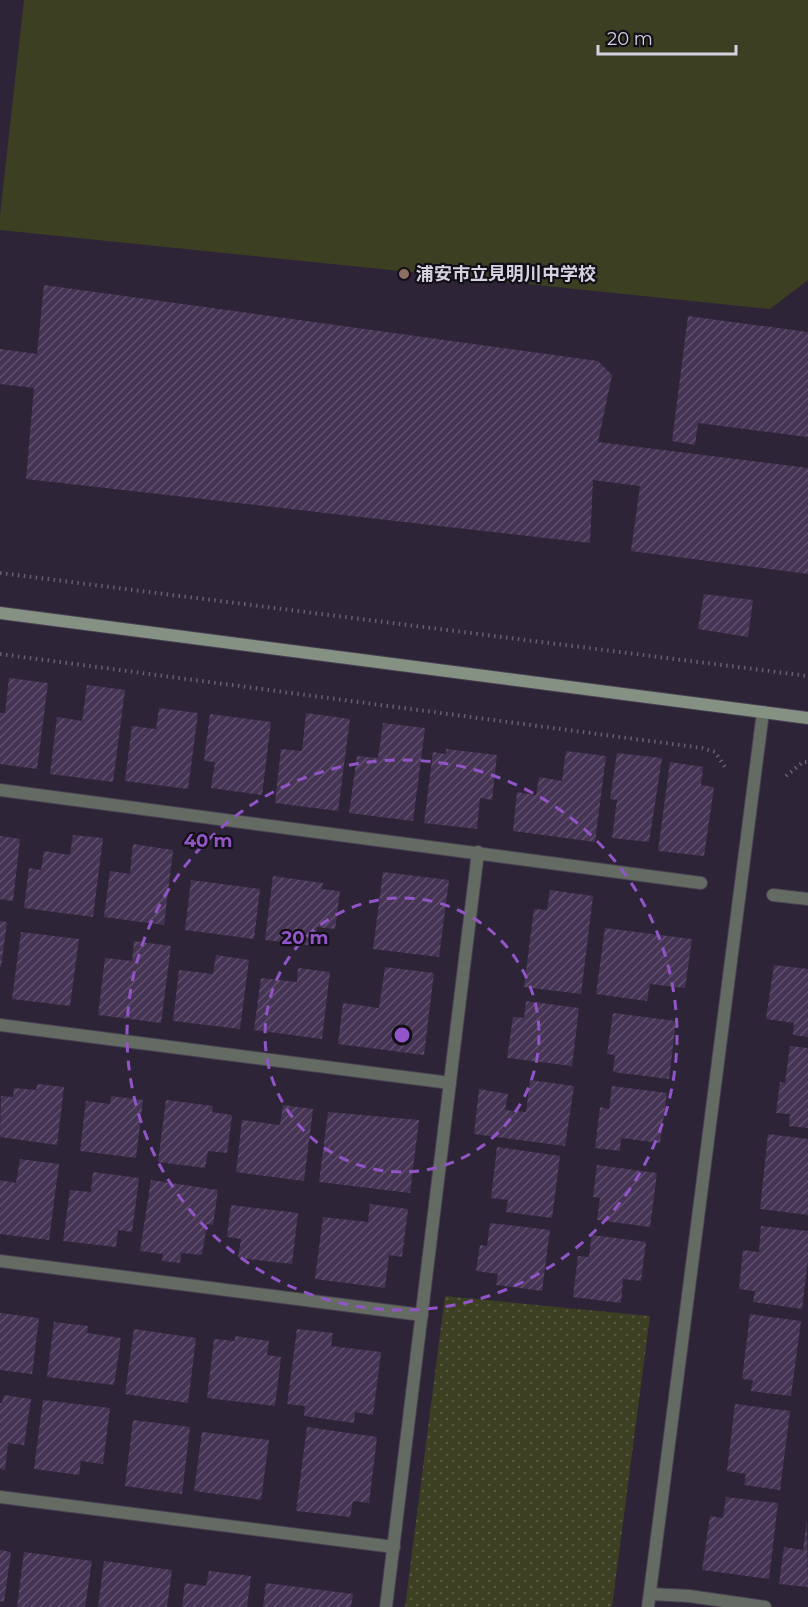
<svg xmlns="http://www.w3.org/2000/svg" width="808" height="1607" font-family="Montserrat,'Noto Sans JP',sans-serif">
<style>
.green{fill:#3c3f22}
.park{fill:url(#park-dots)}
.building{fill:url(#building-hatch)}
.lines{fill:none;stroke-linecap:round;stroke-linejoin:round}
.street-casing{stroke:#484052;stroke-width:14}
.secondary-casing{stroke:#484052;stroke-width:14}
.path{stroke:#686071;stroke-width:4;stroke-dasharray:1.5 4.5;stroke-linecap:butt}
.street{stroke:#646b62;stroke-width:12}
.secondary{stroke:#859183;stroke-width:12}
.ring{fill:none;stroke:#9255c7;stroke-width:3;stroke-dasharray:10 8}
.education-dot{fill:#8d6e63;stroke:#130f18;stroke-width:2}
.labels{text-anchor:middle;dominant-baseline:central;stroke-width:4.5;stroke-linejoin:round;paint-order:stroke}
.poi-label{font-size:18px;font-weight:bold;fill:#d6d1de;stroke:#130f18;text-anchor:start}
.centre{fill:#9255c7;stroke:#130f18;stroke-width:3}
.ring-label{font-size:18px;text-anchor:middle;font-weight:bold;fill:#9255c7;stroke:#130f18;stroke-width:4.5;stroke-linejoin:round;paint-order:stroke}
</style>
<defs>
<pattern id="park-dots" width="8" height="8" patternUnits="userSpaceOnUse" patternTransform="scale(1.5)"><rect width="8" height="8" fill="#3c3f22"/><path d="M2 2h.1M6 6h.1" fill="none" stroke="#575a42" stroke-width="1.8" stroke-linecap="round"/></pattern>
<pattern id="building-hatch" width="6" height="6" patternUnits="userSpaceOnUse" patternTransform="scale(1.5)"><rect width="6" height="6" fill="#463455"/><path d="M-1 1l2-2M0 6l6-6M5 7l2-2" fill="none" stroke="#60506d"/></pattern>
</defs>
<rect width="100%" height="100%" fill="#2d2437"/>
<!-- green -->
<path class="green" d="M 24,0 L 808,0 L 808,280 L 770,309 L 0,230 L 0,215 Z"/>
<!-- park -->
<path class="park" d="M 445,1296 L 650,1316 L 612,1607 L 405,1607 Z"/>
<!-- building -->
<g class="building">
<path d="M 44,285 L 598,361 L 612,375 L 598,442 L 808,468 L 808,574 L 631,551 L 640,486 L 593,480 L 590,543 L 26,479 L 34,388 L 0,384 L 0,349 L 37,354 Z"/>
<path d="M 688,316 L 808,332 L 808,437 L 698,423 L 695,445 L 672,441 Z"/>
<path d="M 704,594 L 753,600 L 748,637 L 698,629 Z"/>
<path d="M 9,678 L 48,683 L 37,769 L 0,764 L 0,713 L 5,713 Z"/>
<path d="M 87,685 L 125,690 L 113,782 L 50,774 L 57,717 L 82,721 Z"/>
<path d="M 159,708 L 198,713 L 188,789 L 125,781 L 132,726 L 156,729 Z"/>
<path d="M 306,713 L 350,719 L 338,811 L 275,803 L 281,749 L 302,751 Z"/>
<path d="M 210,714 L 271,722 L 262,795 L 211,788 L 215,762 L 204,761 Z"/>
<path d="M 383,723 L 425,728 L 413,821 L 349,813 L 357,756 L 378,758 Z"/>
<path d="M 446,749 L 497,755 L 492,800 L 480,798 L 477,829 L 424,823 L 433,752 L 446,754 Z"/>
<path d="M 566,751 L 606,756 L 595,842 L 513,831 L 517,792 L 536,795 L 539,777 L 562,781 Z"/>
<path d="M 617,753 L 662,758 L 649,842 L 612,838 L 617,800 L 610,799 Z"/>
<path d="M 670,762 L 703,767 L 701,785 L 714,787 L 704,856 L 658,851 Z"/>
<path d="M 73,835 L 103,838 L 93,917 L 24,908 L 29,868 L 41,870 L 44,851 L 70,855 Z"/>
<path d="M 0,836 L 20,839 L 13,901 L 0,899 Z"/>
<path d="M 133,844 L 173,850 L 164,925 L 104,917 L 110,871 L 130,874 Z"/>
<path d="M 383,872 L 449,880 L 439,957 L 373,949 Z"/>
<path d="M 273,876 L 323,883 L 321,889 L 340,891 L 335,929 L 317,927 L 315,946 L 265,940 Z"/>
<path d="M 191,880 L 260,889 L 254,939 L 185,930 Z"/>
<path d="M 550,890 L 593,896 L 581,994 L 524,987 L 534,909 L 547,910 Z"/>
<path d="M 0,921 L 7,922 L 1,967 L 0,967 Z"/>
<path d="M 605,928 L 692,939 L 685,988 L 650,984 L 647,1001 L 596,994 Z"/>
<path d="M 21,932 L 79,939 L 70,1006 L 12,999 Z"/>
<path d="M 134,941 L 171,946 L 161,1023 L 98,1015 L 105,958 L 132,961 Z"/>
<path d="M 216,955 L 249,960 L 240,1029 L 173,1021 L 179,970 L 213,974 Z"/>
<path d="M 774,965 L 808,969 L 808,1037 L 793,1035 L 794,1023 L 766,1019 Z"/>
<path d="M 385,967 L 434,973 L 424,1055 L 338,1044 L 343,1003 L 379,1008 Z"/>
<path d="M 298,968 L 330,972 L 322,1039 L 254,1030 L 261,978 L 297,982 Z"/>
<path d="M 526,1001 L 579,1008 L 572,1066 L 507,1058 L 513,1017 L 524,1018 Z"/>
<path d="M 613,1013 L 676,1021 L 669,1079 L 613,1072 L 615,1055 L 607,1054 Z"/>
<path d="M 790,1046 L 808,1048 L 808,1128 L 789,1126 L 790,1114 L 776,1113 L 780,1082 L 785,1083 Z"/>
<path d="M 530,1080 L 574,1086 L 565,1146 L 474,1134 L 479,1089 L 508,1094 L 505,1110 L 526,1112 Z"/>
<path d="M 37,1084 L 64,1087 L 57,1145 L 0,1137 L 1,1096 L 13,1097 L 14,1088 L 36,1090 Z"/>
<path d="M 612,1086 L 667,1093 L 660,1143 L 621,1138 L 620,1151 L 595,1148 L 600,1107 L 609,1109 Z"/>
<path d="M 111,1096 L 143,1100 L 136,1158 L 80,1151 L 86,1101 L 110,1104 Z"/>
<path d="M 166,1100 L 213,1106 L 212,1112 L 232,1115 L 227,1153 L 208,1151 L 205,1168 L 158,1162 Z"/>
<path d="M 283,1105 L 313,1109 L 304,1181 L 236,1172 L 242,1120 L 280,1125 Z"/>
<path d="M 328,1112 L 419,1120 L 410,1193 L 319,1182 Z"/>
<path d="M 768,1134 L 808,1139 L 808,1215 L 760,1209 Z"/>
<path d="M 497,1147 L 560,1156 L 552,1218 L 506,1212 L 508,1200 L 491,1198 Z"/>
<path d="M 20,1159 L 59,1164 L 49,1240 L 0,1234 L 0,1180 L 16,1183 Z"/>
<path d="M 597,1165 L 657,1173 L 650,1227 L 597,1220 L 600,1198 L 593,1197 Z"/>
<path d="M 93,1172 L 139,1178 L 132,1232 L 118,1230 L 116,1247 L 63,1241 L 70,1190 L 91,1192 Z"/>
<path d="M 151,1180 L 218,1190 L 213,1225 L 207,1224 L 202,1255 L 181,1253 L 180,1263 L 162,1261 L 163,1254 L 140,1251 Z"/>
<path d="M 370,1204 L 408,1209 L 402,1257 L 389,1255 L 385,1288 L 315,1279 L 323,1217 L 368,1222 Z"/>
<path d="M 231,1205 L 298,1213 L 292,1264 L 238,1258 L 241,1239 L 227,1237 Z"/>
<path d="M 490,1223 L 550,1230 L 542,1291 L 496,1285 L 498,1274 L 476,1271 L 480,1245 L 487,1246 Z"/>
<path d="M 761,1226 L 808,1231 L 808,1260 L 802,1309 L 753,1302 L 755,1291 L 739,1289 L 743,1250 L 759,1252 Z"/>
<path d="M 592,1235 L 646,1242 L 641,1281 L 623,1279 L 621,1303 L 573,1297 L 578,1256 L 589,1257 Z"/>
<path d="M 0,1313 L 39,1318 L 32,1374 L 0,1370 Z"/>
<path d="M 750,1314 L 801,1321 L 791,1396 L 751,1391 L 753,1380 L 742,1379 Z"/>
<path d="M 54,1322 L 88,1326 L 87,1333 L 121,1338 L 114,1385 L 47,1377 Z"/>
<path d="M 134,1329 L 196,1338 L 188,1403 L 125,1394 Z"/>
<path d="M 297,1329 L 333,1333 L 331,1346 L 381,1352 L 373,1415 L 355,1412 L 354,1423 L 304,1416 L 305,1406 L 287,1404 Z"/>
<path d="M 235,1336 L 269,1341 L 267,1355 L 281,1357 L 275,1406 L 207,1398 L 214,1339 L 235,1341 Z"/>
<path d="M 4,1395 L 31,1399 L 24,1445 L 8,1443 L 5,1470 L 0,1469 L 0,1403 L 2,1403 Z"/>
<path d="M 43,1400 L 110,1408 L 103,1464 L 81,1461 L 79,1475 L 34,1469 Z"/>
<path d="M 735,1404 L 790,1411 L 780,1490 L 744,1485 L 746,1474 L 727,1471 Z"/>
<path d="M 133,1420 L 190,1427 L 182,1494 L 125,1486 Z"/>
<path d="M 307,1427 L 377,1437 L 369,1503 L 353,1501 L 350,1517 L 296,1511 Z"/>
<path d="M 202,1432 L 269,1440 L 261,1500 L 194,1491 Z"/>
<path d="M 726,1497 L 778,1503 L 769,1579 L 702,1570 L 710,1516 L 723,1518 Z"/>
<path d="M 807,1521 L 808,1587 L 779,1584 L 784,1547 L 803,1550 Z"/>
<path d="M 0,1550 L 11,1552 L 4,1602 L 0,1601 Z"/>
<path d="M 24,1552 L 92,1561 L 85,1607 L 17,1607 Z"/>
<path d="M 104,1561 L 172,1570 L 167,1607 L 98,1607 Z"/>
<path d="M 209,1571 L 251,1576 L 247,1607 L 182,1607 L 185,1583 L 206,1586 Z"/>
<path d="M 266,1583 L 353,1594 L 351,1607 L 263,1607 Z"/>
</g>
<g class="lines">
<!-- street casing -->
<g class="street-casing">
<g id="street">
<path d="M 0,790 L 701,883"/>
<path d="M 773,895 L 808,899"/>
<path d="M 0,1025 L 450,1083"/>
<path d="M 0,1261 L 422,1315"/>
<path d="M 0,1497 L 394,1547"/>
<path d="M 650,1594 L 689,1596 L 765,1607"/>
<path d="M 386,1607 L 478,852"/>
<path d="M 648,1607 L 763,712"/>
</g>
</g>
<!-- secondary casing -->
<g class="secondary-casing">
<path id="secondary" d="M 0,613 L 808,718"/>
</g>
<!-- path -->
<g class="path">
<path d="M 0,573 L 808,676"/>
<path d="M 0,654 L 702,748 L 715,752 L 725,767"/>
<path d="M 786,776 L 803,762 L 808,762"/>
</g>
<!-- street -->
<use href="#street" class="street"/>
<!-- secondary -->
<use href="#secondary" class="secondary"/>
</g>
<!-- distance rings -->
<g class="ring">
<circle cx="402" cy="1035" r="137"/>
<circle cx="402" cy="1035" r="275"/>
</g>
<!-- markers -->
<circle class="education-dot" cx="404" cy="274" r="6"/>
<g class="labels">
<!-- poi labels -->
<g class="poi-label">
<text x="416" y="274">浦安市立見明川中学校</text>
</g>
</g>
<circle cx="402" cy="1035" r="9" class="centre"/>
<g class="ring-label">
<text x="208" y="847">40 m</text>
<text x="305" y="944">20 m</text>
</g>
<!-- scale -->
<path d="M598 45v9h138v-9" fill="none" stroke="#d6d1de" stroke-width="3"/>
<text x="607" y="45" font-size="18" fill="#d6d1de" stroke="#130f18" stroke-width="4.5" paint-order="stroke">20 m</text>
</svg>
